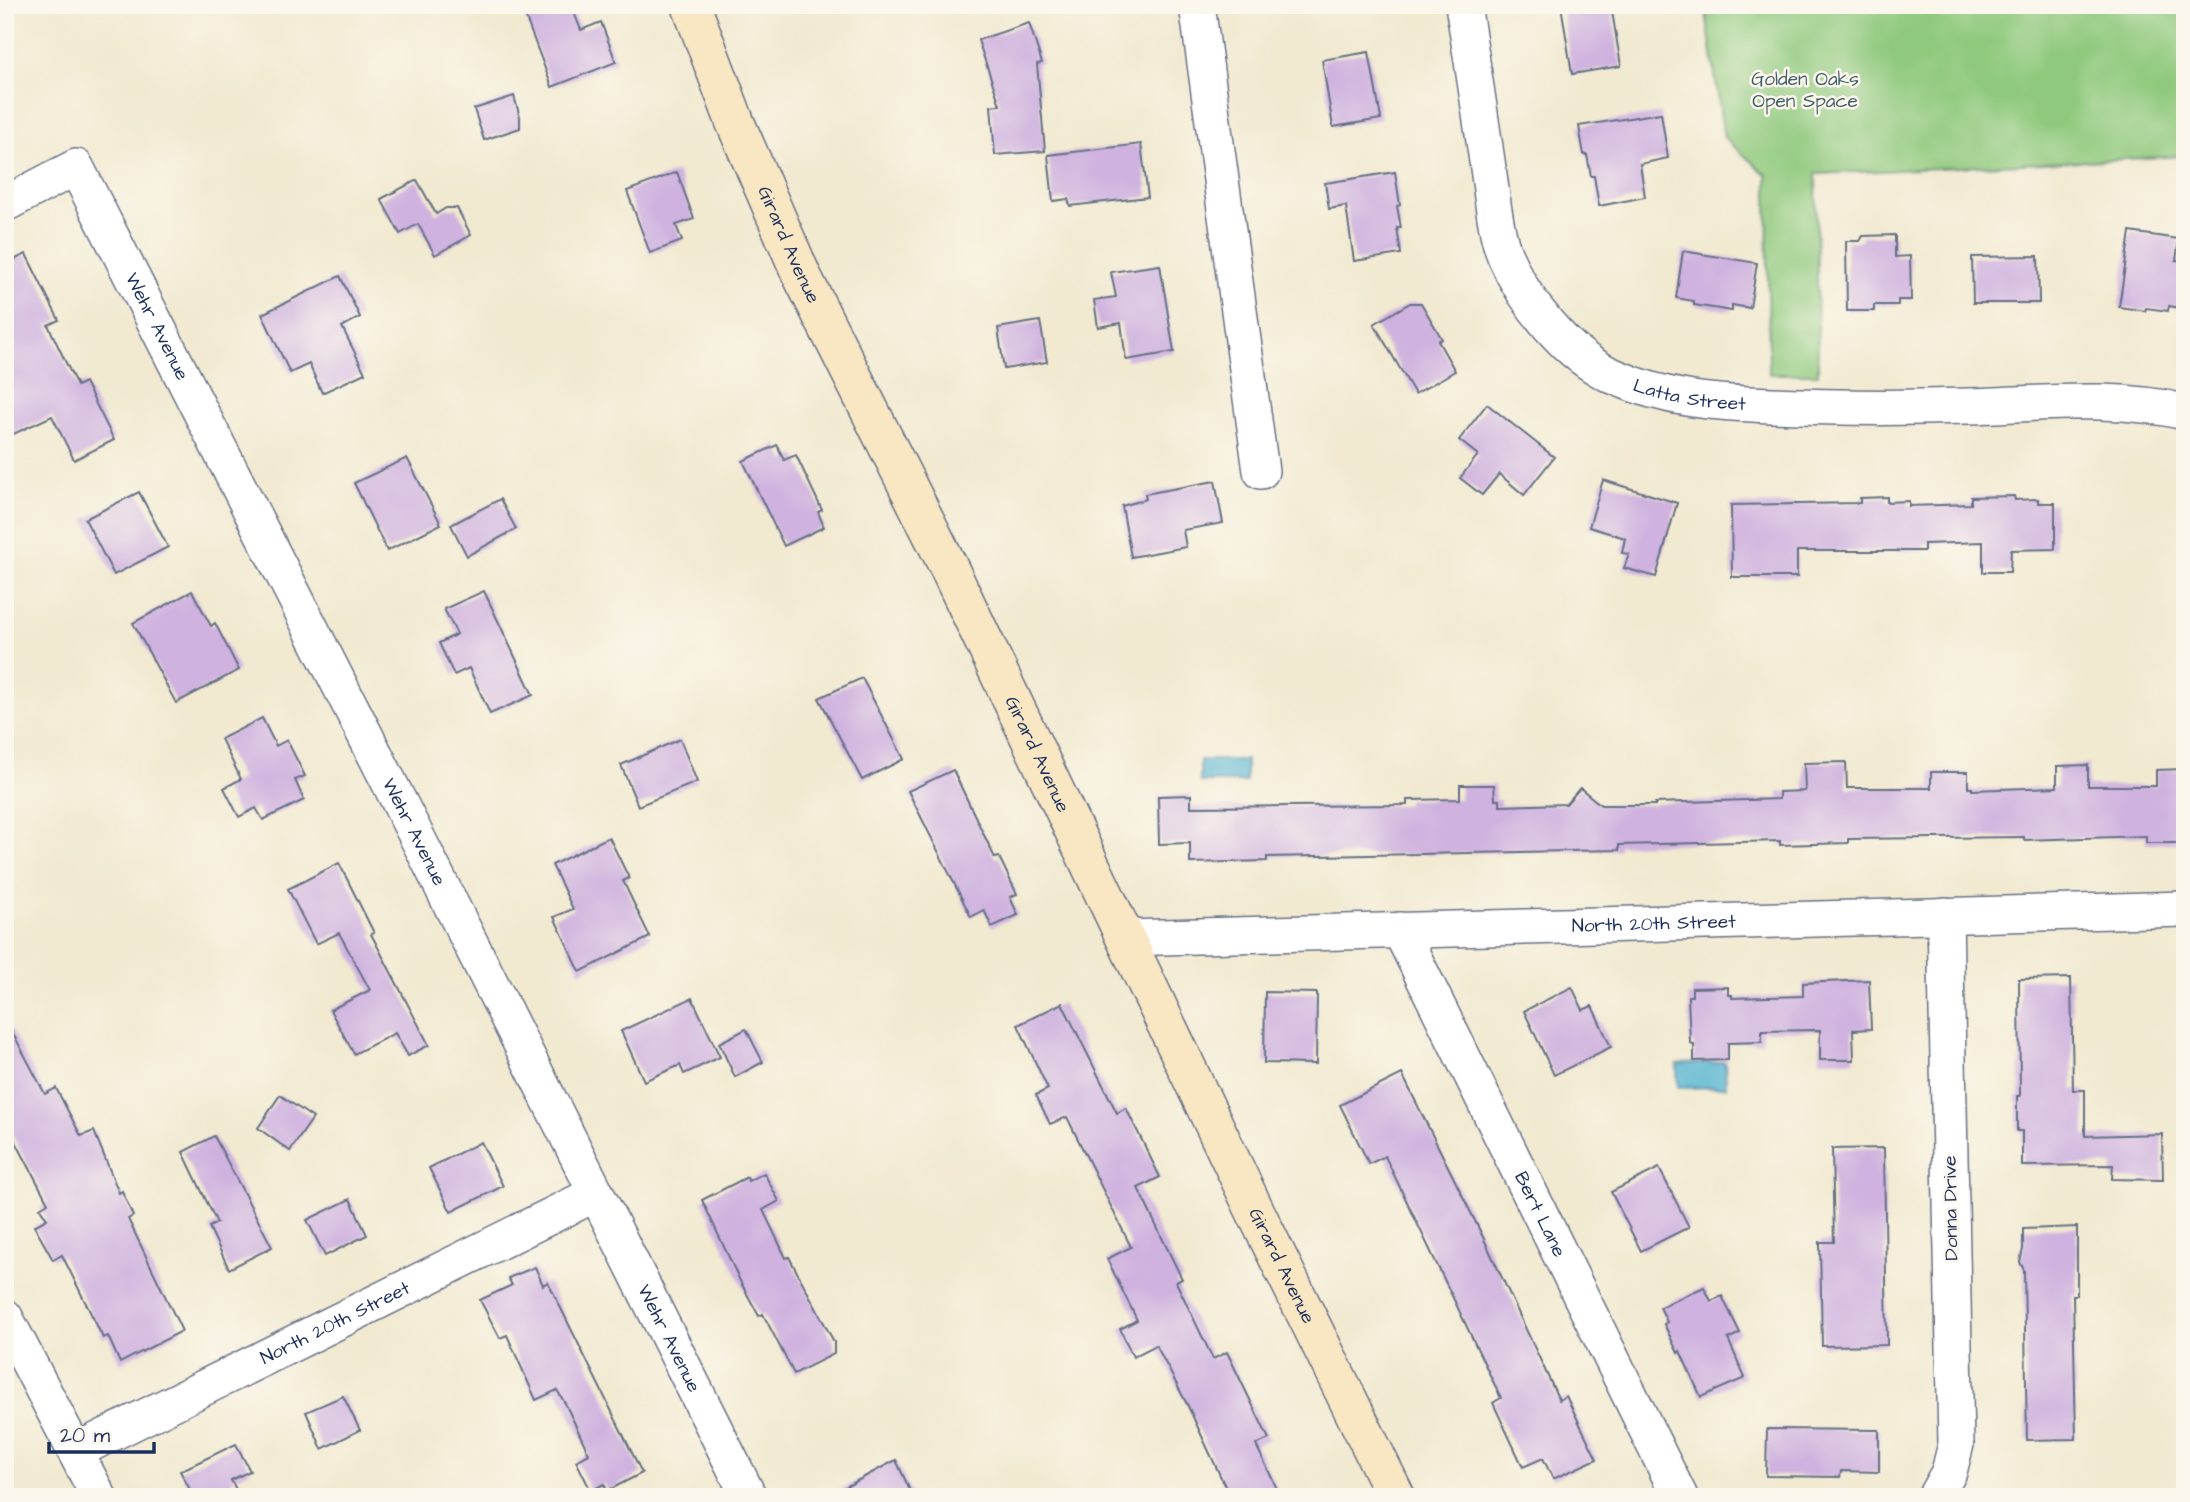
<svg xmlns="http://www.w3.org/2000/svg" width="2190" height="1502" font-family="'Architects Daughter',sans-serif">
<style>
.green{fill:#8fc97d;stroke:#557c6e;stroke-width:2}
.water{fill:#50b2cf;stroke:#367096;stroke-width:2}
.building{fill:#cfb2df}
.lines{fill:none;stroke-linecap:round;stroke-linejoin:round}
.street-casing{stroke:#667086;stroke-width:38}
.secondary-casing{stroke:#667086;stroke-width:41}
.street{stroke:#fff;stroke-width:35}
.secondary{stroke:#f9e7c3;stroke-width:38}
.labels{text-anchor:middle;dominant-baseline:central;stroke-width:5;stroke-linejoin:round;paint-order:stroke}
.park-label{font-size:19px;fill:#3e5d67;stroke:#fbf7ec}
.street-label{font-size:19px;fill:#1b2f5e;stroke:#fbf7ec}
</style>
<rect width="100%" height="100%" fill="#fbf7ec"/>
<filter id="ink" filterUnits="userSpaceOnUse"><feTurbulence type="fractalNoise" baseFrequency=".0143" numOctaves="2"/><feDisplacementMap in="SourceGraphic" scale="14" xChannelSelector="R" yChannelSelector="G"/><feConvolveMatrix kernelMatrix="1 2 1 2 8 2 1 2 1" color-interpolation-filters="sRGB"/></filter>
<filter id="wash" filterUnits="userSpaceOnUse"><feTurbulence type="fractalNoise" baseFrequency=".00686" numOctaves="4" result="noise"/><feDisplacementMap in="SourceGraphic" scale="28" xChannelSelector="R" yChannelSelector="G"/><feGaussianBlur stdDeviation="1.57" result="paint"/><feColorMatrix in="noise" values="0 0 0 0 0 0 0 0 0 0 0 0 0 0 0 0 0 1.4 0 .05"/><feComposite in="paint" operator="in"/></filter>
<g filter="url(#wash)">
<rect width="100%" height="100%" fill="#f1e9d0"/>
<!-- green -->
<path class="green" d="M 1705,5 L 2185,5 L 2185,156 L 1816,174 L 1818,374 L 1769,374 L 1767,175 L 1724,138 Z"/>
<!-- water -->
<g class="water">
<rect x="1200" y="760" width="46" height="22"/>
<path d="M 1725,1062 L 1726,1087 L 1678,1088 L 1677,1064 Z"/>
</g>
<g id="blocks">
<!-- building -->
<g class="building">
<path d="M 521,5 L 571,5 L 581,30 L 601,22 L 616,62 L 552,87 Z"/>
<path d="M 1561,5 L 1611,5 L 1621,66 L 1572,74 Z"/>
<path d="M 1029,23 L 1042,63 L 1037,64 L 1045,151 L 995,155 L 991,106 L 1000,105 L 978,40 Z"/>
<path d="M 1369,52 L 1381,119 L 1333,127 L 1322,60 Z"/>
<path d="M 514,96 L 520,117 L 520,128 L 484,140 L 474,109 Z"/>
<path d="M 1661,113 L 1668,158 L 1640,164 L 1645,197 L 1599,206 L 1594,176 L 1591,176 L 1587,155 L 1584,155 L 1579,126 Z"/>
<path d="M 1141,144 L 1148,197 L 1070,206 L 1068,199 L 1053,201 L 1048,155 Z"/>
<path d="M 677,172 L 694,219 L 676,225 L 682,241 L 650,253 L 627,191 Z"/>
<path d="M 1395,172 L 1400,205 L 1397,206 L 1401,228 L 1397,228 L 1401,254 L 1354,261 L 1346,206 L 1329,209 L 1325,183 Z"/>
<path d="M 417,180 L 436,214 L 446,208 L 457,208 L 471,235 L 435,255 L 418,224 L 400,234 L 381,199 Z"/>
<path d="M 2130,232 L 2179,239 L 2176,260 L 2185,261 L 2185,309 L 2169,306 L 2168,311 L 2146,308 L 2145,311 L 2119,307 Z"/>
<path d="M 1895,235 L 1895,257 L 1910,256 L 1911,300 L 1898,300 L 1898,305 L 1874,305 L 1874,311 L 1847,311 L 1846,241 L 1860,241 L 1863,236 Z"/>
<path d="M 1683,251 L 1757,263 L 1750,308 L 1732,305 L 1732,311 L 1694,305 L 1694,301 L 1676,298 Z"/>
<path d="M 26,254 L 59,320 L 48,325 L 77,386 L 85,382 L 114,440 L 74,460 L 52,416 L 5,438 L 5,264 Z"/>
<path d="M 2038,256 L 2039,303 L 1973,303 L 1972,257 Z"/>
<path d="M 1160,265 L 1174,352 L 1126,360 L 1121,323 L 1098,327 L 1094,300 L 1116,297 L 1111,272 Z"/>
<path d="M 340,276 L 360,317 L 342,327 L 365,373 L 322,393 L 309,364 L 290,373 L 262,314 Z"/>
<path d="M 1410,303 L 1421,303 L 1442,339 L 1438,341 L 1455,371 L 1415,394 L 1374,324 Z"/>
<path d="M 1040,321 L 1047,362 L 1004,369 L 998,328 Z"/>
<path d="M 1487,404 L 1554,457 L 1524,495 L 1499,474 L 1482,495 L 1460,478 L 1478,455 L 1459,440 Z"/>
<path d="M 777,445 L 784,460 L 796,455 L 822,510 L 818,512 L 824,527 L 784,546 L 743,461 Z"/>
<path d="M 407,458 L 441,524 L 387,551 L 354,483 Z"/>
<path d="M 1603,480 L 1677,503 L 1656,577 L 1624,568 L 1629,554 L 1622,553 L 1625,538 L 1589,527 Z"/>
<path d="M 1215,481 L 1223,523 L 1183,530 L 1186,547 L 1131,557 L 1122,506 L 1146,499 L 1145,494 Z"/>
<path d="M 139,492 L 168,547 L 114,575 L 85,519 Z"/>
<path d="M 2014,496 L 2015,500 L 2038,499 L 2038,503 L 2055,503 L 2055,549 L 2011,550 L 2010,572 L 1983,572 L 1983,542 L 1924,544 L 1924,551 L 1797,551 L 1797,577 L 1732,577 L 1731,505 L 1860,503 L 1860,498 L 1887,497 L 1887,502 L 1909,501 L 1909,506 L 1971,504 L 1971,497 Z"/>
<path d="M 500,499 L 516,529 L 467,556 L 451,525 Z"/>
<path d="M 192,591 L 211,626 L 215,623 L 239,670 L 176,703 L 133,623 Z"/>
<path d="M 484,591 L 533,695 L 490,714 L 469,668 L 454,675 L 439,643 L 457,634 L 444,609 Z"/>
<path d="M 862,678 L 904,759 L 862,780 L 819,698 Z"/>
<path d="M 262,718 L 276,746 L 287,740 L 305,776 L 295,780 L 304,800 L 263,820 L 256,808 L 239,817 L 224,788 L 241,779 L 221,739 Z"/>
<path d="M 680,739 L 697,782 L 638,806 L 621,765 Z"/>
<path d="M 1846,762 L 1847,788 L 1931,788 L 1931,772 L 1968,772 L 1968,788 L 1972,788 L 1972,790 L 2057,787 L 2057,766 L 2088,765 L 2088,786 L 2156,786 L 2156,770 L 2185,769 L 2185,835 L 2182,835 L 2182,843 L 2146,843 L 2146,836 L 2024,840 L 2024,837 L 1848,839 L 1848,843 L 1780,845 L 1780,841 L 1619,845 L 1619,850 L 1267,857 L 1267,861 L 1190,863 L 1190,843 L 1159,844 L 1158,796 L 1191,795 L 1191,807 L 1407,805 L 1407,800 L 1460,799 L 1460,785 L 1494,785 L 1495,800 L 1500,800 L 1500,806 L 1566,804 L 1580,788 L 1601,805 L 1655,805 L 1655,803 L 1779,799 L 1779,792 L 1805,791 L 1804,763 Z"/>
<path d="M 953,770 L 995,858 L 999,857 L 1017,894 L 1010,897 L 1018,915 L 992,927 L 984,910 L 971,917 L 908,791 Z"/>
<path d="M 609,837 L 629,878 L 623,881 L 650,937 L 580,972 L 554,917 L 573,909 L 552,865 Z"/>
<path d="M 339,863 L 374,933 L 371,934 L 429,1045 L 408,1056 L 395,1033 L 354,1054 L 330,1010 L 370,990 L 339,933 L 316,944 L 288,889 Z"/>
<path d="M 2071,978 L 2073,1090 L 2085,1090 L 2085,1136 L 2162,1134 L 2163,1180 L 2112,1179 L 2113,1165 L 2022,1166 L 2022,1131 L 2017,1131 L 2017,1096 L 2020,1096 L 2019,979 Z"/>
<path d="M 1869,980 L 1871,1029 L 1853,1030 L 1854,1060 L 1820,1060 L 1820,1030 L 1762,1031 L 1762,1042 L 1728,1043 L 1728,1060 L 1694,1061 L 1694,1044 L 1690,1043 L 1688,996 L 1692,996 L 1692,988 L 1728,987 L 1728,995 L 1732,995 L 1732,998 L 1803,996 L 1803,983 Z"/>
<path d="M 1572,987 L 1583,1010 L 1592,1006 L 1611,1047 L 1554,1075 L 1524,1011 Z"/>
<path d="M 1265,992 L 1317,993 L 1316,1064 L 1264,1063 Z"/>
<path d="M 692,998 L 720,1057 L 684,1074 L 680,1065 L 644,1081 L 621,1031 Z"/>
<path d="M 1062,1003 L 1117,1113 L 1126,1108 L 1160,1177 L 1138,1188 L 1182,1279 L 1176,1282 L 1213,1359 L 1227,1352 L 1269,1439 L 1256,1445 L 1281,1497 L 1230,1497 L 1188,1406 L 1156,1345 L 1133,1357 L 1120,1329 L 1137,1320 L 1107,1259 L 1131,1247 L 1067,1117 L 1050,1124 L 1036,1095 L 1048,1089 L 1018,1025 Z"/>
<path d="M 5,1018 L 45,1094 L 56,1088 L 81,1136 L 94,1131 L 119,1193 L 122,1191 L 133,1216 L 128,1219 L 182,1331 L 120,1363 L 108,1336 L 103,1338 L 62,1255 L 53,1260 L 34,1226 L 47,1219 L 40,1208 L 48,1203 L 5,1121 Z"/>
<path d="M 746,1029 L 763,1062 L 735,1077 L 719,1043 Z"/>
<path d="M 1402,1074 L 1483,1237 L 1559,1400 L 1566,1396 L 1597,1459 L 1553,1479 L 1543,1458 L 1523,1467 L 1493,1403 L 1501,1398 L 1385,1156 L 1369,1164 L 1340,1105 Z"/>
<path d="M 280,1095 L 313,1118 L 290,1151 L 258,1128 Z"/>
<path d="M 214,1136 L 272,1247 L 229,1269 L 209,1227 L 217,1223 L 183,1152 Z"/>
<path d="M 481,1142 L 503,1186 L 451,1212 L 429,1168 Z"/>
<path d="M 1884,1148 L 1887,1345 L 1822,1346 L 1820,1242 L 1834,1242 L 1832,1149 Z"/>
<path d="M 1659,1168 L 1689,1227 L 1641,1251 L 1611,1192 Z"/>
<path d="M 764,1173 L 779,1201 L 763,1210 L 786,1258 L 789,1257 L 834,1342 L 834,1354 L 794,1374 L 763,1314 L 759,1316 L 741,1283 L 702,1200 L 747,1177 L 748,1181 Z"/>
<path d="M 350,1199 L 367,1235 L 325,1256 L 307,1220 Z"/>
<path d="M 2077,1227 L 2077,1295 L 2073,1295 L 2076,1439 L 2027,1440 L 2024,1270 L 2020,1262 L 2023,1249 L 2023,1229 Z"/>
<path d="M 535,1267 L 543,1285 L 548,1282 L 642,1473 L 607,1491 L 604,1484 L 591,1491 L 576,1461 L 589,1454 L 566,1405 L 557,1390 L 536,1400 L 507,1335 L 500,1338 L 480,1300 L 512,1285 L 508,1278 Z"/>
<path d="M 1704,1287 L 1711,1301 L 1722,1296 L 1740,1333 L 1728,1339 L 1745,1378 L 1701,1397 L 1680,1351 L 1678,1353 L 1664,1324 L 1667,1322 L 1660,1307 Z"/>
<path d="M 343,1396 L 360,1430 L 322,1449 L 306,1412 Z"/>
<path d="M 1767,1429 L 1879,1430 L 1879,1472 L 1841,1471 L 1840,1477 L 1766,1476 Z"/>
<path d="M 236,1444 L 250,1471 L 231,1480 L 240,1497 L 194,1497 L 180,1471 Z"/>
<path d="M 896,1460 L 913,1497 L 827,1497 Z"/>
</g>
</g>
</g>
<g filter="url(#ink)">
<use href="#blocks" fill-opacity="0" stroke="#667086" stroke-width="2"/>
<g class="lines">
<!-- street casing -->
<g class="street-casing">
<g id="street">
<path d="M 1197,5 L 1261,471"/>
<path id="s1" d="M 1463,5 C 1472,59 1480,113 1488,168 C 1492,193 1495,233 1505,256 C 1524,301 1567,356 1613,376 C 1667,400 1714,403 1773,405 C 1838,408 1903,408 1969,406 C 2042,404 2112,395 2185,412"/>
<path id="s2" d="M 5,204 L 76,167 L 419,841 L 749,1497"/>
<path id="s3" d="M 1400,930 L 1680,1497"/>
<path id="s4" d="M 1124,938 L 2185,909"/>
<path d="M 5,1317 L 99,1497"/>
<path id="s5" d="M 76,1451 L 595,1194"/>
<path d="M 1935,1497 L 1949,1472 L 1956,1444 L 1945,915"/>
</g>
</g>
<!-- secondary casing -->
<g class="secondary-casing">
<g id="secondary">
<path id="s6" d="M 691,5 L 735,122 L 801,274 L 948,566 L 1256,1213 L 1396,1497"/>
</g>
</g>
<!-- street -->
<use href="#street" class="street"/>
<!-- secondary -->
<use href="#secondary" class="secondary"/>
</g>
</g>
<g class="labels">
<!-- park labels -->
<g class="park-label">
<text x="1805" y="79">Golden Oaks<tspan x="1805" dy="22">Open Space</tspan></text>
</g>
<!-- street labels -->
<g class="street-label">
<text stroke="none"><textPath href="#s6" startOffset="259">Girard Avenue</textPath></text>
<text stroke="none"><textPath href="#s2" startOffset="259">Wehr Avenue</textPath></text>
<text stroke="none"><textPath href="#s1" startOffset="499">Latta Street</textPath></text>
<text stroke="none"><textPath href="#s6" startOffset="826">Girard Avenue</textPath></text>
<text stroke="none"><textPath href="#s2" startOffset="826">Wehr Avenue</textPath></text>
<text stroke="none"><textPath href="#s4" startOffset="530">North 20th Street</textPath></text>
<text transform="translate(1951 1208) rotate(-91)">Donna Drive</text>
<text stroke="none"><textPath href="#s3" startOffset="317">Bert Lane</textPath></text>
<text stroke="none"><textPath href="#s6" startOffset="1393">Girard Avenue</textPath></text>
<text stroke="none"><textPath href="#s5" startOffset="289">North 20th Street</textPath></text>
<text stroke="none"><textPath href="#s2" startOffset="1393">Wehr Avenue</textPath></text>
</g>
</g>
<!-- margin -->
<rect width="2190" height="1502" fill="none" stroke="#fbf7ec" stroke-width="28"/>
<!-- scale -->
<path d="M49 1442v10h105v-10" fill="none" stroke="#1b2f5e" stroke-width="3.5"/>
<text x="60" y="1442" font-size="21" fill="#1b2f5e" stroke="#fbf7ec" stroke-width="5" paint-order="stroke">20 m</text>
</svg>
